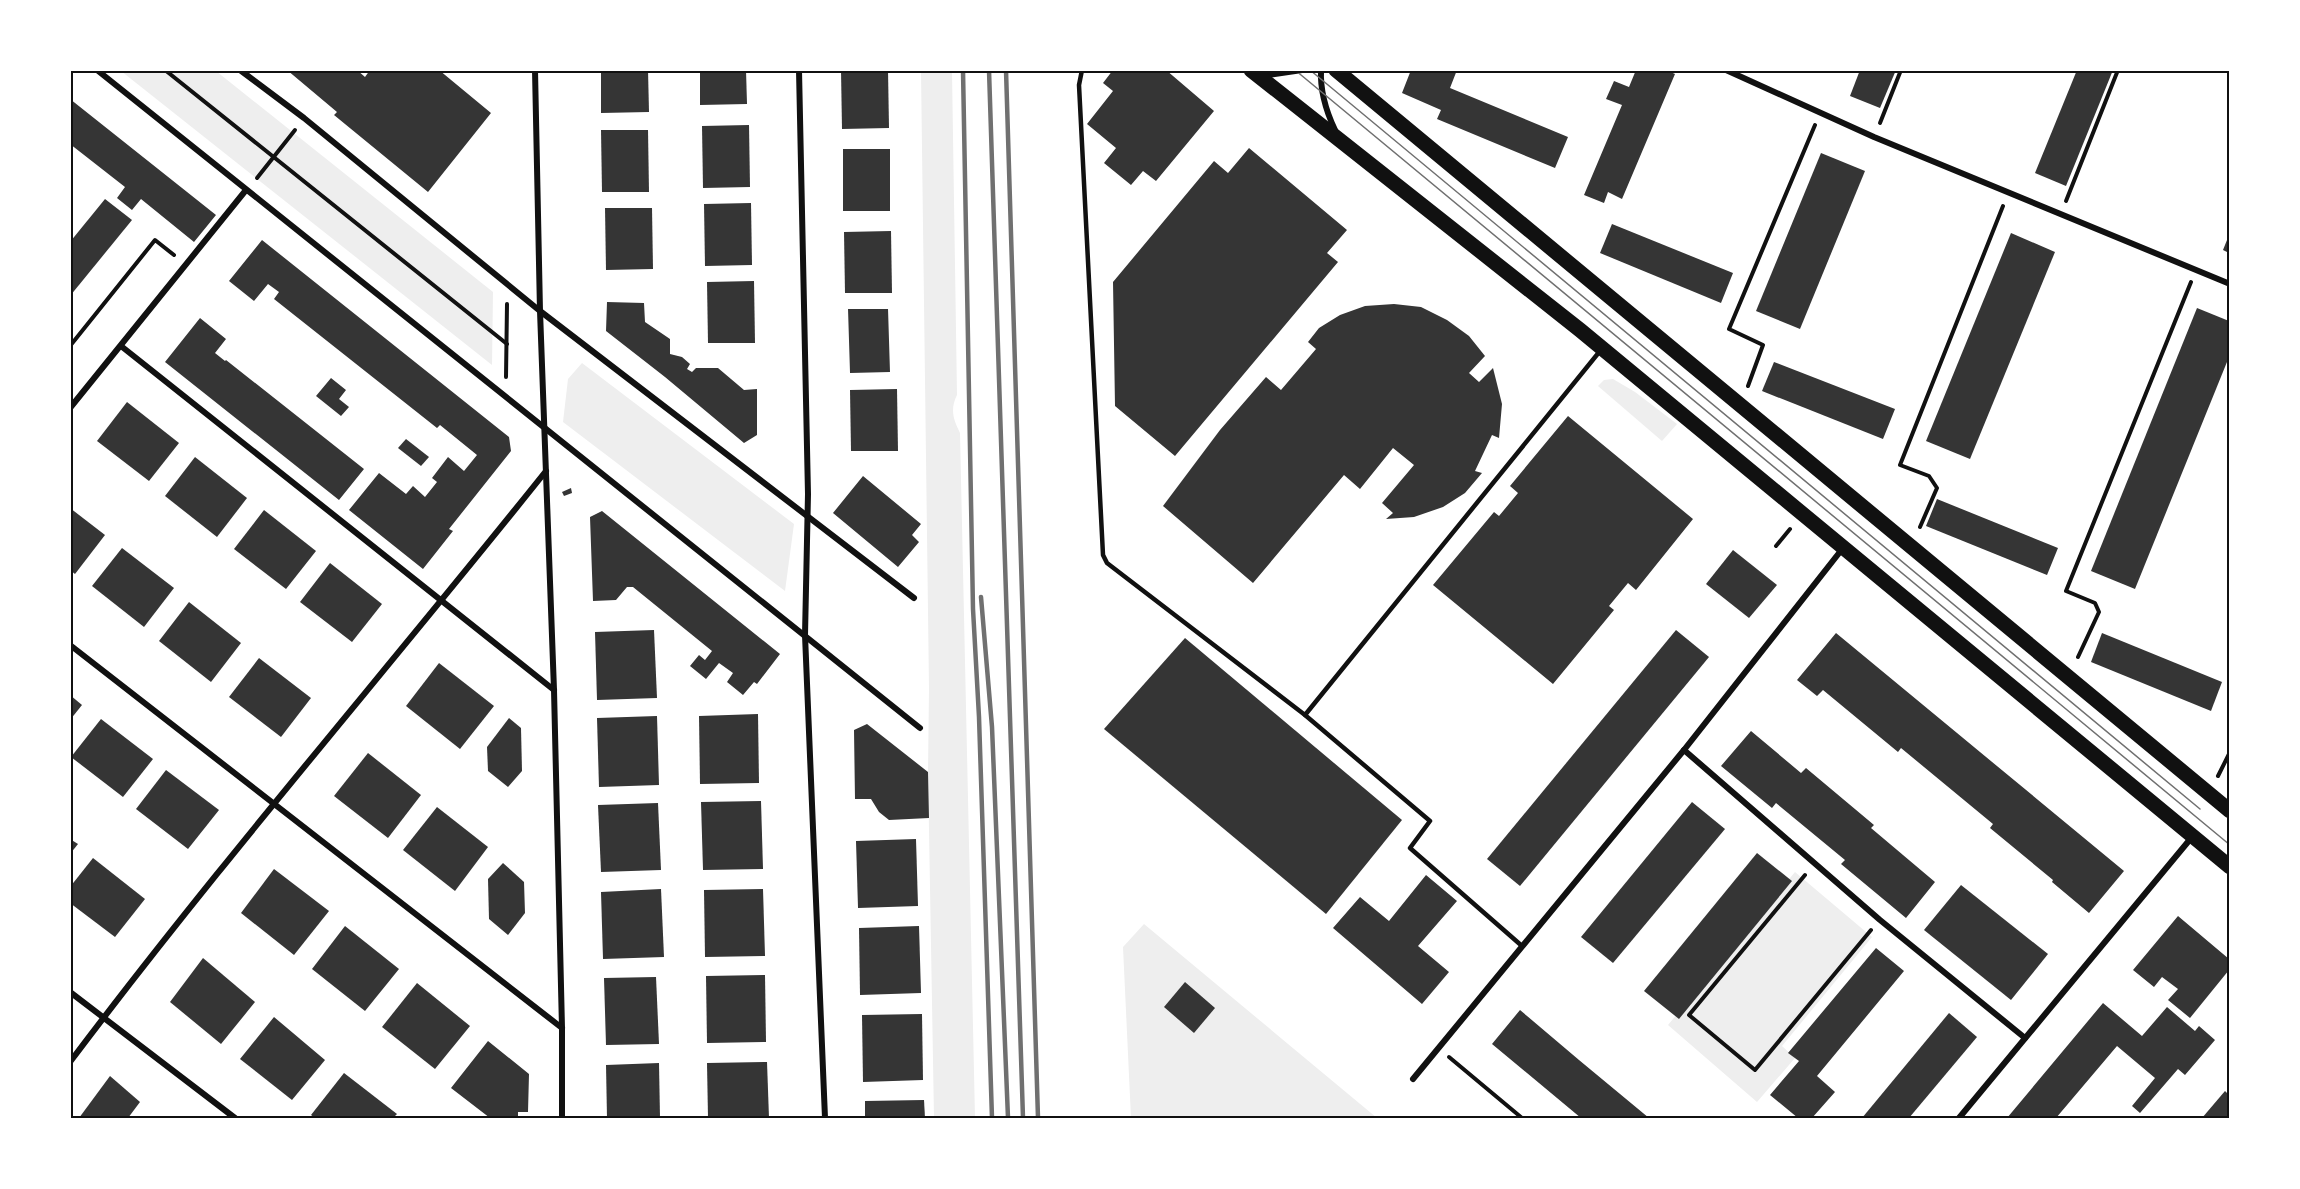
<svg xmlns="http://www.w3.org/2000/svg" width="2300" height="1189" font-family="Poppins,sans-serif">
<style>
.green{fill:#eee}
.building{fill:#353535}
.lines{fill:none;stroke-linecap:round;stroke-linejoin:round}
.path{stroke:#111;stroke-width:4}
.service{stroke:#111;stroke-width:4.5}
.minor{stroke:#111;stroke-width:6}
.primary{stroke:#111;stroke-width:15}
.tram{stroke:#707070;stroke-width:1.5}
.rail{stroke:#707070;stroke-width:4.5}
.neatline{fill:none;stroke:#111;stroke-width:2}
</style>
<rect width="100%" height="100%" fill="#fff"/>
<!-- green -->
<g class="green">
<path d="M 121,71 L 216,71 L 493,292 L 492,365 Z"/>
<path d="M 921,71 L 952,71 L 957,395 C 950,409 953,419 960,433 L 975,1118 L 934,1118 L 928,772 L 929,689 Z"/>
<path d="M 582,363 L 794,524 L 785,591 L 563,422 L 568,379 Z"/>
<path d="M 1613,379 L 1635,392 L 1677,424 L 1662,441 L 1598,386 L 1604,380 Z"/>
<path d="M 1795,872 L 1872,937 L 1782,1046 L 1795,1058 L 1757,1102 L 1668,1025 Z"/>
<path d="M 1144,924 L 1377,1118 L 1131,1118 L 1123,947 Z"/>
</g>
<!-- building -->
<g class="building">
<path d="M 287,70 L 357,70 L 365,77 L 370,70 L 439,70 L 491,113 L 428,192 L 334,115 L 337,112 Z"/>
<path d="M 601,70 L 648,70 L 649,112 L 601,113 Z"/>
<path d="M 700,70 L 746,70 L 747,104 L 700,105 Z"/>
<path d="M 841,70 L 888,70 L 889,128 L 842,129 Z"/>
<path d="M 1113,70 L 1125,70 L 1128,73 L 1131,70 L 1166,70 L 1214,111 L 1156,181 L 1143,171 L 1131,185 L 1104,163 L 1116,148 L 1087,124 L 1113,91 L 1103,83 Z"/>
<path d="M 1411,70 L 1457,70 L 1450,88 L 1568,137 L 1555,168 L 1437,119 L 1441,110 L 1402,93 Z"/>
<path d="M 1636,70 L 1666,70 L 1675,74 L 1622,199 L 1608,192 L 1604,203 L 1584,195 L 1622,105 L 1606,99 L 1614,81 L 1629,87 Z"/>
<path d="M 1860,70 L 1896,70 L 1880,108 L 1850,96 Z"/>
<path d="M 2077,70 L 2113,70 L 2066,186 L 2035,173 Z"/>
<path d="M 70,99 L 216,215 L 194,242 L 141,199 L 132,210 L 117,198 L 125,187 L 70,144 Z"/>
<path d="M 749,125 L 750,187 L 703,188 L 702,126 Z"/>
<path d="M 601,130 L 648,130 L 649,192 L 602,192 Z"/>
<path d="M 1249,148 L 1347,230 L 1327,253 L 1338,262 L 1175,456 L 1115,406 L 1113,282 L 1214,161 L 1228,173 Z"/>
<rect x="843" y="149" width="47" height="62"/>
<path d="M 1821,153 L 1865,171 L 1800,329 L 1756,311 Z"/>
<path d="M 105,199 L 132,220 L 70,296 L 70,242 Z"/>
<path d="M 751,203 L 752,265 L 705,266 L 704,204 Z"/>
<path d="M 605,208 L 652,208 L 653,269 L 606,270 Z"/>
<path d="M 1612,224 L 1733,273 L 1721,303 L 1600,253 Z"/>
<path d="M 891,231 L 892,293 L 845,293 L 844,232 Z"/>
<path d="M 2011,233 L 2055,252 L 1970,459 L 1926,441 Z"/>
<path d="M 2229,235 L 2229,253 L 2223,250 Z"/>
<path d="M 262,240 L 509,437 L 511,451 L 449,529 L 453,531 L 423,569 L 349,510 L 379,473 L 406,494 L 413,486 L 425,497 L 437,482 L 432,478 L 448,457 L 464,471 L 477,455 L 440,425 L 437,428 L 274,299 L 279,292 L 268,284 L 254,301 L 229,281 Z"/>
<path d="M 754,281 L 755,343 L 708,343 L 707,282 Z"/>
<path d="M 607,302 L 644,303 L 645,322 L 670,339 L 670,354 L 682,357 L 690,364 L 687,369 L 692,372 L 696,368 L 718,368 L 744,390 L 757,389 L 757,435 L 744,443 L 665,377 L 606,331 Z"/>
<path d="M 1394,304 L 1421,307 L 1447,320 L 1469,336 L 1485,356 L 1469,373 L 1479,382 L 1493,368 L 1502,404 L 1499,438 L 1492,435 L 1475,471 L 1482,473 L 1465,493 L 1443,507 L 1414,517 L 1386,519 L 1393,513 L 1382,503 L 1414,465 L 1393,448 L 1360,489 L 1344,475 L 1253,583 L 1163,506 L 1220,430 L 1266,377 L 1281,390 L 1316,349 L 1308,342 L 1319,328 L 1340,315 L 1365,306 Z"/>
<path d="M 2197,308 L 2229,321 L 2229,357 L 2135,589 L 2091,571 Z"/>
<path d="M 848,309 L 888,309 L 890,372 L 850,373 Z"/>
<path d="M 200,318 L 226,339 L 215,353 L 225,361 L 226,360 L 364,469 L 339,500 L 165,362 Z"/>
<path d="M 1774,362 L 1895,409 L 1883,439 L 1762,391 Z"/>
<path d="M 331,378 L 346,390 L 339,399 L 349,407 L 341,416 L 316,396 Z"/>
<path d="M 897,389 L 898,451 L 851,451 L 850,390 Z"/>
<path d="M 127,402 L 179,443 L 149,481 L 97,441 Z"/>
<path d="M 1568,416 L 1693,519 L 1636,590 L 1628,583 L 1609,606 L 1614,610 L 1553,684 L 1433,585 L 1494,512 L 1499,516 L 1518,493 L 1510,486 Z"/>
<path d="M 406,439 L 429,457 L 421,466 L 398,448 Z"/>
<path d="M 195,457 L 247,498 L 217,537 L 165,496 Z"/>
<path d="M 863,476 L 921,524 L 912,535 L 919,542 L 898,567 L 833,513 Z"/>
<path d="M 571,488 L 572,493 L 564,496 L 562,492 Z"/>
<path d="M 1937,499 L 2058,548 L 2047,575 L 1926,526 Z"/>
<path d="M 70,508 L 105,535 L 75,574 L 70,570 Z"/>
<path d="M 264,510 L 316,551 L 286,589 L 234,549 Z"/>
<path d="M 602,511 L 780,654 L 757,684 L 754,682 L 743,695 L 727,682 L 733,673 L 719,663 L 706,679 L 690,666 L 699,655 L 705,660 L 712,651 L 633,587 L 627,587 L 616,600 L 593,601 L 590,517 Z"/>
<path d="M 122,548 L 174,588 L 144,627 L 92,586 Z"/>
<path d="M 1733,550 L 1777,585 L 1749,618 L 1706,584 Z"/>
<path d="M 330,563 L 382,604 L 352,642 L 300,602 Z"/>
<path d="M 189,602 L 241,643 L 211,682 L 159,641 Z"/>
<path d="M 654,630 L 657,698 L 597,700 L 595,632 Z"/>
<path d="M 1676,630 L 1709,657 L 1520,886 L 1487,859 Z"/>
<path d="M 1836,633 L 2124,871 L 2089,913 L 2052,882 L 2053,880 L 1990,828 L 1993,824 L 1901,748 L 1898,752 L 1823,690 L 1817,696 L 1797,680 Z"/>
<path d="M 2102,633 L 2222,682 L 2211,711 L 2091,662 Z"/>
<path d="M 1185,638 L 1402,820 L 1326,914 L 1104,729 Z"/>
<path d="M 259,658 L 311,698 L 281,737 L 229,697 Z"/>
<path d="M 439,663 L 494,706 L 460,749 L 406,706 Z"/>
<path d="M 70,695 L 82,705 L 70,720 Z"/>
<path d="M 758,714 L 759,783 L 700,784 L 699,716 Z"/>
<path d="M 657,716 L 659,785 L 599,787 L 597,718 Z"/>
<path d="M 509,718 L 521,728 L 522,771 L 508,787 L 488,771 L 487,747 Z"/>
<path d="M 101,719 L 153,759 L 123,797 L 71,757 Z"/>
<path d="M 867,724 L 928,772 L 929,818 L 889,820 L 879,812 L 871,799 L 855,799 L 854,730 Z"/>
<path d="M 1751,731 L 1801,773 L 1806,768 L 1874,825 L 1871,828 L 1935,882 L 1906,918 L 1841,864 L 1845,860 L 1776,803 L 1772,808 L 1721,766 Z"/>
<path d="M 368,753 L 421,795 L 388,838 L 334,796 Z"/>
<path d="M 166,770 L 219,810 L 188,849 L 136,809 Z"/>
<path d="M 761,801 L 763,869 L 703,870 L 701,802 Z"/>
<path d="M 1692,802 L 1725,829 L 1613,963 L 1581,937 Z"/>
<path d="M 658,803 L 661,870 L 601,872 L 598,805 Z"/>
<path d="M 437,807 L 488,847 L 455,891 L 403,850 Z"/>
<path d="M 70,839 L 78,844 L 70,854 Z"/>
<path d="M 916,839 L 918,906 L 858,908 L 856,841 Z"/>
<path d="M 1757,853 L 1792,881 L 1679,1019 L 1644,991 Z"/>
<path d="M 93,858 L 145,899 L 115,937 L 70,903 L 70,887 Z"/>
<path d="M 503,863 L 524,882 L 525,913 L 508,935 L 489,919 L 488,879 Z"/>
<path d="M 274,869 L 329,911 L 294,955 L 241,913 Z"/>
<path d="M 1426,875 L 1457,901 L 1418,946 L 1449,972 L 1422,1004 L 1333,928 L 1360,897 L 1389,921 Z"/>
<path d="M 1961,885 L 2048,954 L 2011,1000 L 1924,930 Z"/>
<path d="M 661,889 L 664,957 L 603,959 L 601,892 Z"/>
<path d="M 763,889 L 765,956 L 705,957 L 704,890 Z"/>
<path d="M 2178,916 L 2229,959 L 2229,970 L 2190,1018 L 2168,1000 L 2178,989 L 2162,977 L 2154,987 L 2133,970 Z"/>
<path d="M 345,926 L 399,969 L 365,1011 L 312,969 Z"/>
<path d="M 919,926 L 921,993 L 860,995 L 859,928 Z"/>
<path d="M 1876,948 L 1904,971 L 1817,1076 L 1835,1092 L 1812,1118 L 1798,1118 L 1770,1095 L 1799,1061 L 1788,1053 Z"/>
<path d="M 203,958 L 255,1002 L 221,1044 L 170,1002 Z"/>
<path d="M 765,975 L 766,1042 L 707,1043 L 706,976 Z"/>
<path d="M 656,977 L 659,1044 L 606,1045 L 604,978 Z"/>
<path d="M 1185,982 L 1215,1008 L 1194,1033 L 1164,1007 Z"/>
<path d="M 417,983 L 470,1026 L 435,1069 L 382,1027 Z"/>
<path d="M 2103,1003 L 2142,1036 L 2167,1007 L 2195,1031 L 2199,1026 L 2215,1040 L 2185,1075 L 2178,1069 L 2140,1113 L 2132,1106 L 2155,1078 L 2117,1046 L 2056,1118 L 2007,1118 Z"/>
<path d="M 1520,1010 L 1579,1060 L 1649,1118 L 1581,1118 L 1492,1044 Z"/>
<path d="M 1949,1013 L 1977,1037 L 1909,1118 L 1862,1118 Z"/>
<path d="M 922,1014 L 923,1080 L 863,1082 L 862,1015 Z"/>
<path d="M 274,1017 L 325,1060 L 292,1100 L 240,1059 Z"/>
<path d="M 488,1041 L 529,1074 L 528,1112 L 518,1112 L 518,1118 L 490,1118 L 451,1088 Z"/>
<path d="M 767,1062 L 769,1118 L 708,1118 L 707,1063 Z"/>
<path d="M 659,1063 L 660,1118 L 607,1118 L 606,1065 Z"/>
<path d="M 344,1073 L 397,1114 L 393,1118 L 315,1118 L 311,1115 Z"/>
<path d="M 110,1076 L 140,1102 L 128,1118 L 79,1118 Z"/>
<path d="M 2225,1091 L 2229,1095 L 2229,1118 L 2202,1118 Z"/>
<path d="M 924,1100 L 925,1118 L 865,1118 L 865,1101 Z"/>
</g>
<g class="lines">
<!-- path -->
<g class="path">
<path d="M 165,70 L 507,344"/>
<path d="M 1880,123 L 1901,70"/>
<path d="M 257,178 L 295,130"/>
<path d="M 2066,201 L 2118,70"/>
<path d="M 70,346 L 155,240 L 174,255"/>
<path d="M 506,377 L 507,304"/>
<path d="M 1748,386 L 1763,345 L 1729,329 L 1815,125"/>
<path d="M 1920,527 L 1937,488 L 1929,476 L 1900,465 L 2003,206"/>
<path d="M 1776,546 L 1790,529"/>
<path d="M 2078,657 L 2099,612 L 2095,603 L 2066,591 L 2191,282"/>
<path d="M 2218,776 L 2230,752"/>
<path d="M 1805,875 L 1689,1015 L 1755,1070 L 1871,930"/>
<path d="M 1449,1057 L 1522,1118"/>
</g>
<!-- service -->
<g class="service">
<path d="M 1082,70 L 1079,85 L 1103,555 L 1107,563 L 1305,715 L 1600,351"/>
<path d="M 1305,715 L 1430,821 L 1410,848 L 1522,946"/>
</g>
<!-- minor -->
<g class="minor">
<path d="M 97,70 L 920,728"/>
<path d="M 240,70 L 304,118 L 540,311 L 914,598"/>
<path d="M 535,70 L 540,311 L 554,690 L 562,1028 L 562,1118"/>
<path d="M 799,70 L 808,494 L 805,635 L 825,1118"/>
<path d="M 1321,70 C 1320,92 1326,111 1335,130"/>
<path d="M 1726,70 L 1874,137 L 2230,284"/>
<path d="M 1262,76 L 1302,70"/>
<path d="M 121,346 L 554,690"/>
<path d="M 70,408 L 246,190"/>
<path d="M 70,645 L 562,1028"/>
<path d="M 1684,750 L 1880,920 L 2025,1038"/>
<path d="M 70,992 L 235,1118"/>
<path d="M 70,1062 C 222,860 388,669 546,471"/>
<path d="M 1413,1079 L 1684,750 L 1843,548"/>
<path d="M 1959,1118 L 2192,837"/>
</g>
<!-- primary -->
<g class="primary">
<path d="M 1251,70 L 1580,330 L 2230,867"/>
<path d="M 1336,70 L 2230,811"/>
</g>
<!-- tram -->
<g class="tram">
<path d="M 1295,70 L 2230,845"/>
<path d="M 1310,70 L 2200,809"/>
</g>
<!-- rail -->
<g class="rail">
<path d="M 963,70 L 973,609 L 979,717 L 992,1118"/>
<path d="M 989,70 L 1023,1118"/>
<path d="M 1006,70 L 1038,1118"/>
<path d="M 981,597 L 992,727 L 1008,1118"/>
</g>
</g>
<!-- border -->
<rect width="2300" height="1189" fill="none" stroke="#ffffff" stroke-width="144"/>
<rect x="72" y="72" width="2156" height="1045" class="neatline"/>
</svg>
